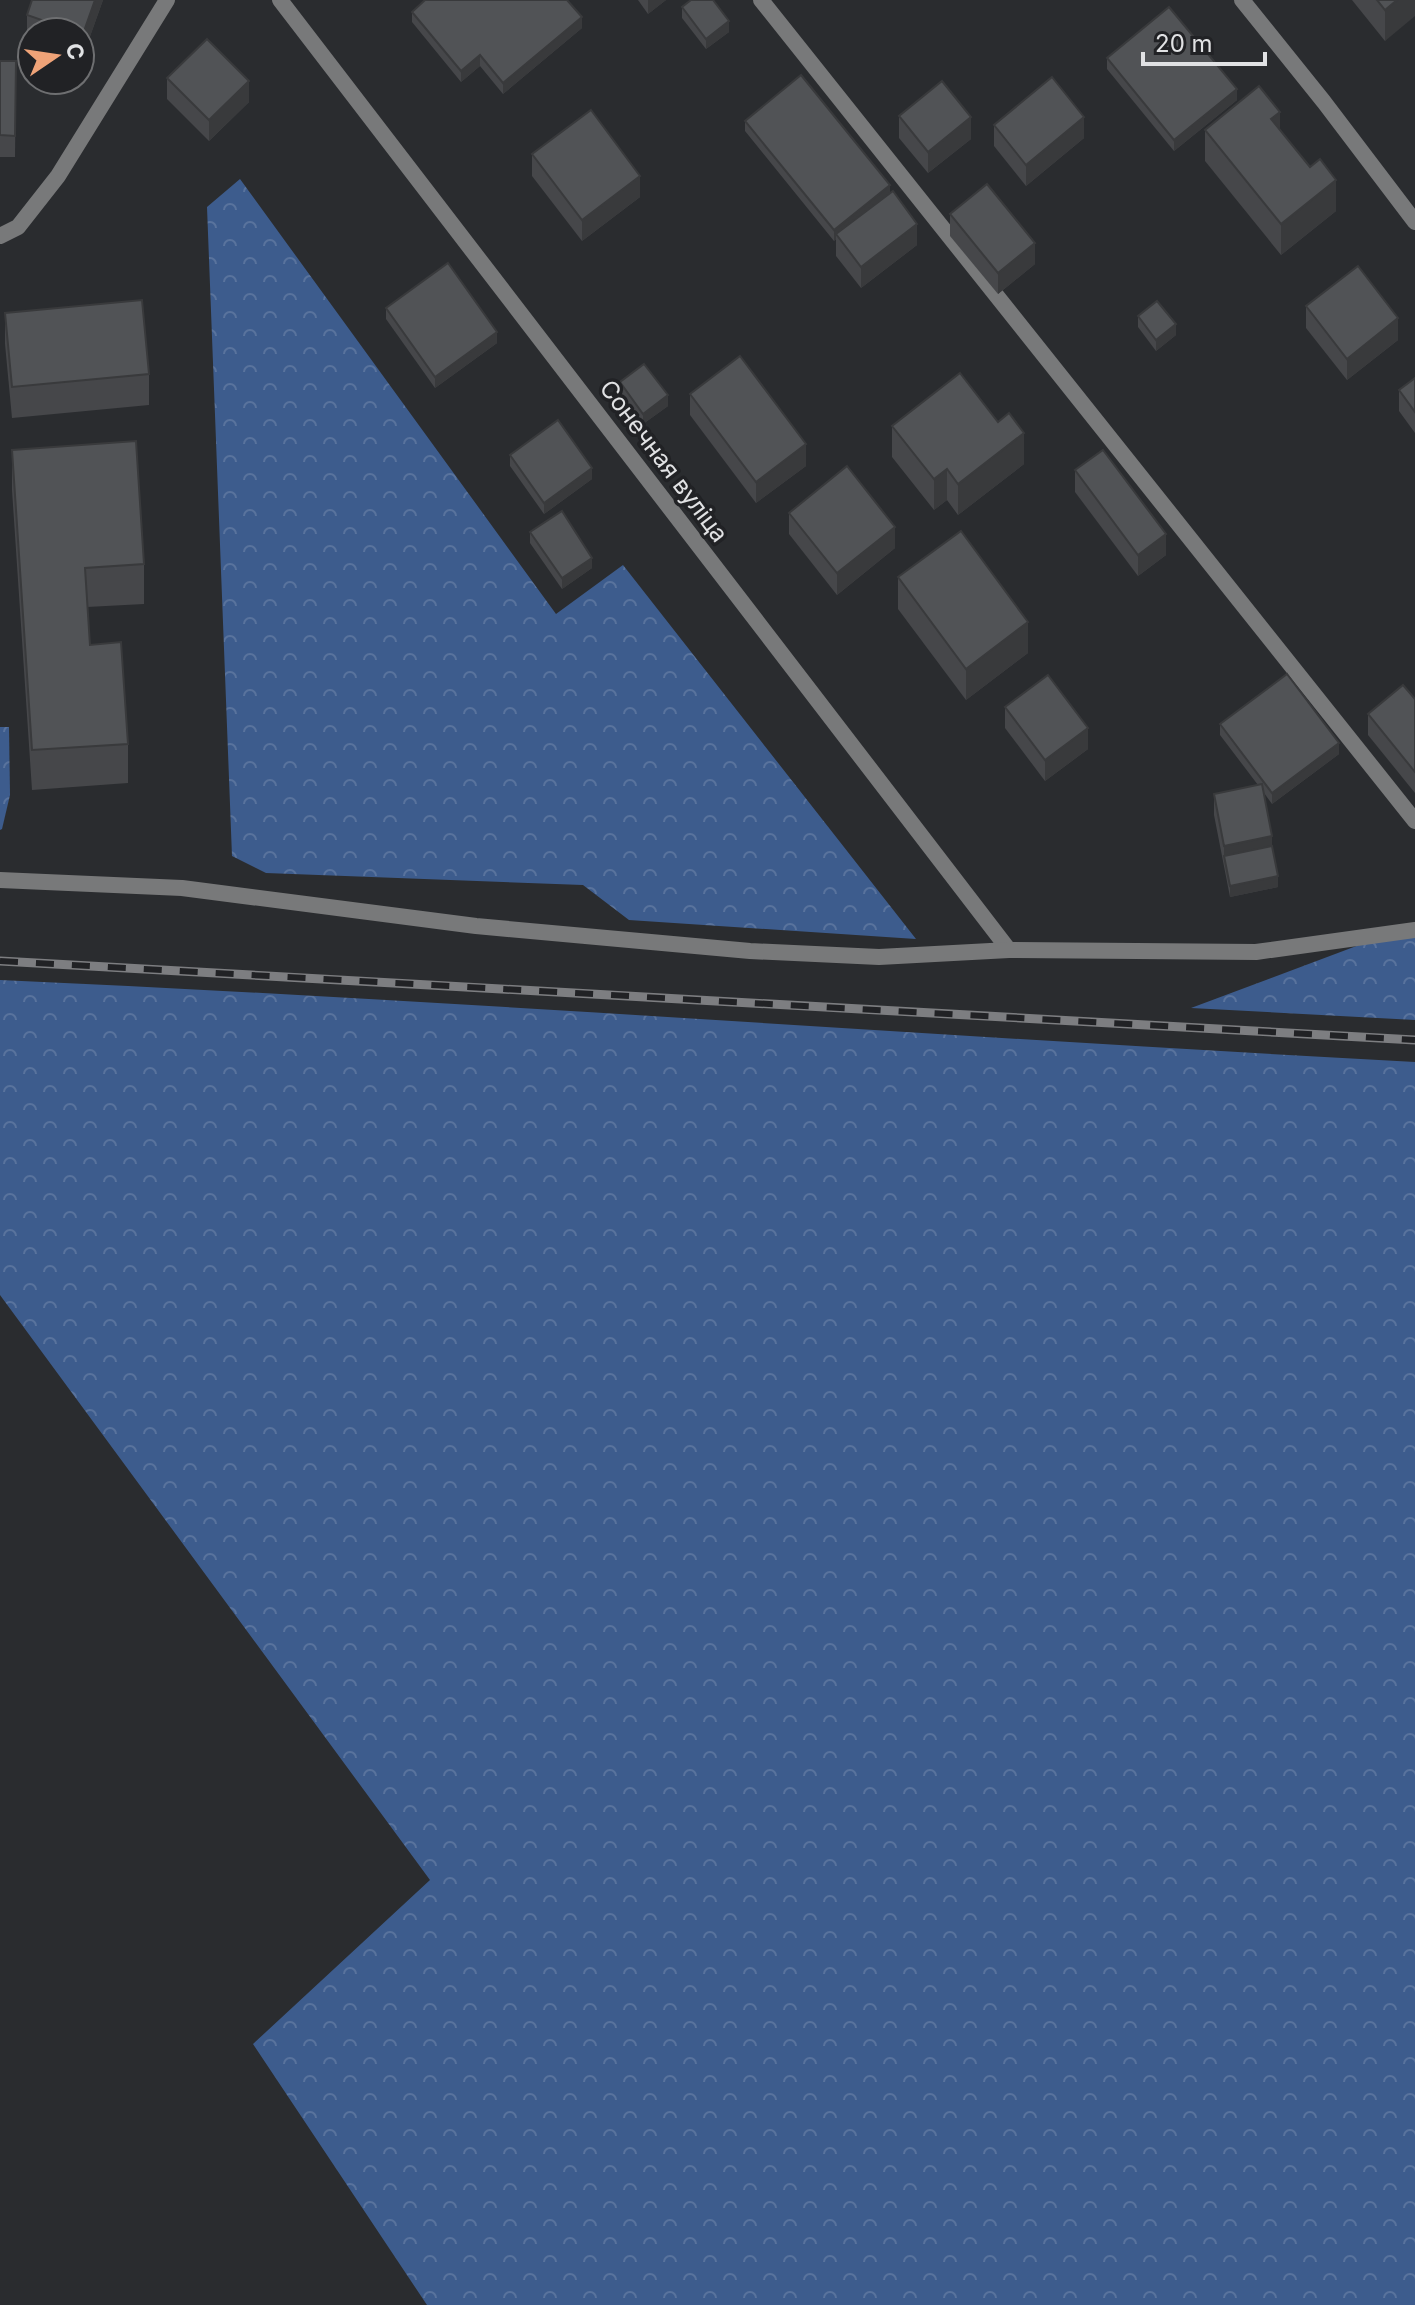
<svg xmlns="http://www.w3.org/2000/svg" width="1415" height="2305" font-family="Inter,sans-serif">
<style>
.forest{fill:url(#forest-crowns)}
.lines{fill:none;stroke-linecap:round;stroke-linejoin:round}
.lane{stroke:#78797a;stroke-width:16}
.street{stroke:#78797a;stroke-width:16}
.rail-casing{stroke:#7d7e81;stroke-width:9}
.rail{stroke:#212225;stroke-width:6;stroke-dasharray:18;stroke-linecap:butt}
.wall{fill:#46474a}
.shaded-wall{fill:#393a3c}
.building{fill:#515356;stroke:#393a3c;stroke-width:2}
.labels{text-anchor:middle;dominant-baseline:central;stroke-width:7;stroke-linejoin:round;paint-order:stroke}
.street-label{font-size:24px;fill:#e1e2e4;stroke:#212225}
</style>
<defs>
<pattern id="forest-crowns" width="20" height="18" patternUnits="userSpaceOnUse" patternTransform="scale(2)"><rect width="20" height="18" fill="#3d5c8d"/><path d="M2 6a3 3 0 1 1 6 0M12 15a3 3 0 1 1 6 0" fill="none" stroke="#59739d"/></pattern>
</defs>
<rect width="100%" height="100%" fill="#2a2c2f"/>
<!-- forest -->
<g class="forest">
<path d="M 240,179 L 556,614 L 623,565 L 916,939 L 629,920 L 583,885 L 266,873 L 232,856 L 207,207 Z"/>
<path d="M 0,727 L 9,727 L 10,795 L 2,829 L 0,830 Z"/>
<path d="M 1415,924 L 1415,1020 L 1191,1008 Z"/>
<path d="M 0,980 C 472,1001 943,1037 1415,1062 L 1415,2305 L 427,2305 L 253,2044 L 430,1880 L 0,1295 Z"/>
</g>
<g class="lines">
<!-- lane -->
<path class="lane" d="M 761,0 L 1415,821"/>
<!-- street -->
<g class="street">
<path d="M 280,0 L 1009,950"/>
<path d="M 1242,0 L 1324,102 L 1415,222"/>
<path d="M 0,236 L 18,227 L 58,176 L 167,0"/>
<path d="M 0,880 L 182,888 L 476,926 L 750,951 L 879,957 L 1009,950 L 1256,952 L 1415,930"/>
</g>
<!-- rail casing -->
<g class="rail-casing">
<path id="rail" d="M 0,961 L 1415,1040"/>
</g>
<!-- rail -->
<use href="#rail" class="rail"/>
</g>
<!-- wall -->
<g class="wall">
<path d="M 32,0 L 103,0 L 83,56 L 80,55 L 80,32 L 32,32 L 32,38 L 27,36 L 27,15 Z"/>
<path d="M 638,0 L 666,0 L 648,14 Z"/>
<path d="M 1352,0 L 1415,0 L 1385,41 Z"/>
<path d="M 682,7 L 729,32 L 706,49 L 682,18 Z"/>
<path d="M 412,12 L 582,28 L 503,94 L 480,66 L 461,82 L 412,22 Z"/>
<path d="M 1107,58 L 1237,100 L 1174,151 L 1107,69 Z"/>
<path d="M 0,61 L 16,61 L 15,157 L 0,157 Z"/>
<path d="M 167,78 L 249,102 L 209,141 L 167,99 Z"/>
<path d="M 899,116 L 971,139 L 928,173 L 899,138 Z"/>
<path d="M 745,121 L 890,193 L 917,245 L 861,288 L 836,256 L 836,239 L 834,241 L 745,131 Z"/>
<path d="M 994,125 L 1084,138 L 1026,186 L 994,146 Z"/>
<path d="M 1205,130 L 1280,130 L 1336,211 L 1281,255 L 1205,161 Z"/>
<path d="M 532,154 L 640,197 L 582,241 L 532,176 Z"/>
<path d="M 950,214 L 1035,264 L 998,294 L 950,236 Z"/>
<path d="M 1306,306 L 1398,340 L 1347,380 L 1306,328 Z"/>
<path d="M 386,308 L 497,343 L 435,388 L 386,319 Z"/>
<path d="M 5,313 L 149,374 L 149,405 L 12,418 L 5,344 Z"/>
<path d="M 1138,316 L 1176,335 L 1156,351 L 1138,327 Z"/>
<path d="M 1415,378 L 1415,433 L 1399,411 L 1399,390 Z"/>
<path d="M 620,382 L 668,406 L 643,424 L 620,393 Z"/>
<path d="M 690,394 L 806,466 L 756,503 L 690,415 Z"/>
<path d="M 892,426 L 1024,464 L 958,515 L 947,500 L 934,510 L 892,457 Z"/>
<path d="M 12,450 L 144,564 L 144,604 L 87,607 L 90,645 L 128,744 L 128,783 L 32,790 L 12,490 Z"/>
<path d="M 510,455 L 592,479 L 544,514 L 510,466 Z"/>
<path d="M 1075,470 L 1166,555 L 1138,576 L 1075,492 Z"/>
<path d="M 789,513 L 895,548 L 837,595 L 789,534 Z"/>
<path d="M 530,532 L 592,568 L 562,589 L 530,543 Z"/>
<path d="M 898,577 L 1028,653 L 966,700 L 898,609 Z"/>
<path d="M 1415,699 L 1415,793 L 1368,735 L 1368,714 Z"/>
<path d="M 1005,707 L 1088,749 L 1045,781 L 1005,728 Z"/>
<path d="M 1220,724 L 1339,754 L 1272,804 L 1264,793 L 1278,887 L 1230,897 L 1214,815 L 1214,794 L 1258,785 L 1220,735 Z"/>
</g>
<!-- shaded-wall -->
<g class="shaded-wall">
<path d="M 95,0 L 103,0 L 83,56 L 83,34 Z"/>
<path d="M 648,0 L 666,0 L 648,14 Z"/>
<path d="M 1397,0 L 1415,0 L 1415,16 L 1385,41 L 1385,10 Z"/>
<path d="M 582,17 L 582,28 L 503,94 L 503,83 Z"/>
<path d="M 729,21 L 729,32 L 706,49 L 706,39 Z"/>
<path d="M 480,55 L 480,66 L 461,82 L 461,71 Z"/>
<path d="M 249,81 L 249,102 L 209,141 L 209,120 Z"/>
<path d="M 1237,89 L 1237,100 L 1174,151 L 1174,140 Z"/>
<path d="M 1280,112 L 1280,143 L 1271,119 Z"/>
<path d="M 971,117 L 971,139 L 928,173 L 928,152 Z"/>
<path d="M 1084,117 L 1084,138 L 1026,186 L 1026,165 Z"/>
<path d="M 640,176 L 640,197 L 582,241 L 582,220 Z"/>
<path d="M 1336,180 L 1336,211 L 1281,255 L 1281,224 Z"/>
<path d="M 890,185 L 890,196 L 836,234 L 836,239 L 834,241 L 834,230 Z"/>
<path d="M 917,224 L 917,245 L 861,288 L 861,267 Z"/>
<path d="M 1035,243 L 1035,264 L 998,294 L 998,273 Z"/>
<path d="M 1398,318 L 1398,340 L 1347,380 L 1347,359 Z"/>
<path d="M 1176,324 L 1176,335 L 1156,351 L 1156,340 Z"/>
<path d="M 497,332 L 497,343 L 435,388 L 435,377 Z"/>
<path d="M 668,395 L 668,406 L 643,424 L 643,414 Z"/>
<path d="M 1024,433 L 1024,464 L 958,515 L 958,484 Z"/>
<path d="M 806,444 L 806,466 L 756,503 L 756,482 Z"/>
<path d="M 592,468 L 592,479 L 544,514 L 544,503 Z"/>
<path d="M 947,469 L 947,500 L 934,510 L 934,479 Z"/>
<path d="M 895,527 L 895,548 L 837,595 L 837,573 Z"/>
<path d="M 1166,534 L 1166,555 L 1138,576 L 1138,555 Z"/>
<path d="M 592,558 L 592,568 L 562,589 L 562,578 Z"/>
<path d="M 1028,622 L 1028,653 L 966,700 L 966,669 Z"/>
<path d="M 1088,728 L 1088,749 L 1045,781 L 1045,760 Z"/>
<path d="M 1339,743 L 1339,754 L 1272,804 L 1272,793 Z"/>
<path d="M 1272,836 L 1272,857 L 1224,856 L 1224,846 Z"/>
<path d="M 1278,876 L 1278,887 L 1230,897 L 1230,886 Z"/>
</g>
<!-- building -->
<g class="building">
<path d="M 32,0 L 95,0 L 83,34 L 80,33 L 80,32 L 76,32 L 27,15 Z"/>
<path d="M 425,0 L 567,0 L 582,17 L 503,83 L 480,55 L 461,71 L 412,12 Z"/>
<path d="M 691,0 L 713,0 L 729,21 L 706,39 L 682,7 Z"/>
<path d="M 1377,0 L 1397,0 L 1385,10 Z"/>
<path d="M 1169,7 L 1237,89 L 1174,140 L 1107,58 Z"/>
<path d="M 207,39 L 249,81 L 209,120 L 167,78 Z"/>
<path d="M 0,61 L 16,61 L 15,136 L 0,135 Z"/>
<path d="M 801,75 L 890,185 L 834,230 L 745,121 Z"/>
<path d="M 1052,77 L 1084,117 L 1026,165 L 994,125 Z"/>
<path d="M 942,81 L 971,117 L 928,152 L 899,116 Z"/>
<path d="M 1259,86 L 1280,112 L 1271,119 L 1310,167 L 1320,159 L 1336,180 L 1281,224 L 1205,130 Z"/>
<path d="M 591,110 L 640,176 L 582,220 L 532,154 Z"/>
<path d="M 987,184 L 1035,243 L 998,273 L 950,214 Z"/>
<path d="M 893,191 L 917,224 L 861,267 L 836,234 Z"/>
<path d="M 448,263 L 497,332 L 435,377 L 386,308 Z"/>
<path d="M 1358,266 L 1398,318 L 1347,359 L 1306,306 Z"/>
<path d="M 142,300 L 149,374 L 12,387 L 5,313 Z"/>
<path d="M 1157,301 L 1176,324 L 1156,340 L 1138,316 Z"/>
<path d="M 740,356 L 806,444 L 756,482 L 690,394 Z"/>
<path d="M 644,364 L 668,395 L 643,414 L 620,382 Z"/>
<path d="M 960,373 L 998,422 L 1009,413 L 1024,433 L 958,484 L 947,469 L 934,479 L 892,426 Z"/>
<path d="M 1415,378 L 1415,412 L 1399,390 Z"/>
<path d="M 558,420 L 592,468 L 544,503 L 510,455 Z"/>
<path d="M 136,441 L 144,564 L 85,568 L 90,645 L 121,642 L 128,744 L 32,750 L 12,450 Z"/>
<path d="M 1103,450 L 1166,534 L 1138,555 L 1075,470 Z"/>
<path d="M 847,466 L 895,527 L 837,573 L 789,513 Z"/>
<path d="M 562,511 L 592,558 L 562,578 L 530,532 Z"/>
<path d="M 961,531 L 1028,622 L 966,669 L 898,577 Z"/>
<path d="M 1287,674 L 1339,743 L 1272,793 L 1220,724 Z"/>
<path d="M 1048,675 L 1088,728 L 1045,760 L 1005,707 Z"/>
<path d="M 1403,685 L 1415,699 L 1415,772 L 1368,714 Z"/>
<path d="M 1262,784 L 1272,836 L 1224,846 L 1214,794 Z"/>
<path d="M 1272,846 L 1278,876 L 1230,886 L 1224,856 Z"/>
</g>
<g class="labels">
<!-- street labels -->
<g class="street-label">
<text transform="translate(664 461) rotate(53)">Сонечная вуліца</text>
</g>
</g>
<!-- north arrow -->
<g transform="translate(56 56) rotate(77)"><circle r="38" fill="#212225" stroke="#6e6f71" stroke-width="2"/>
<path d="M0-6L14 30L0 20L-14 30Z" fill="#efa378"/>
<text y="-12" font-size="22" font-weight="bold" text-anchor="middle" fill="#e1e2e4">С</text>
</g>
<!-- scale -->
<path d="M1143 52v12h122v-12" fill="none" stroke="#e1e2e4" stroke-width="4"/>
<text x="1155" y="52" font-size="24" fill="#e1e2e4" stroke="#212225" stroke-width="6" paint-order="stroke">20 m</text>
</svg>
